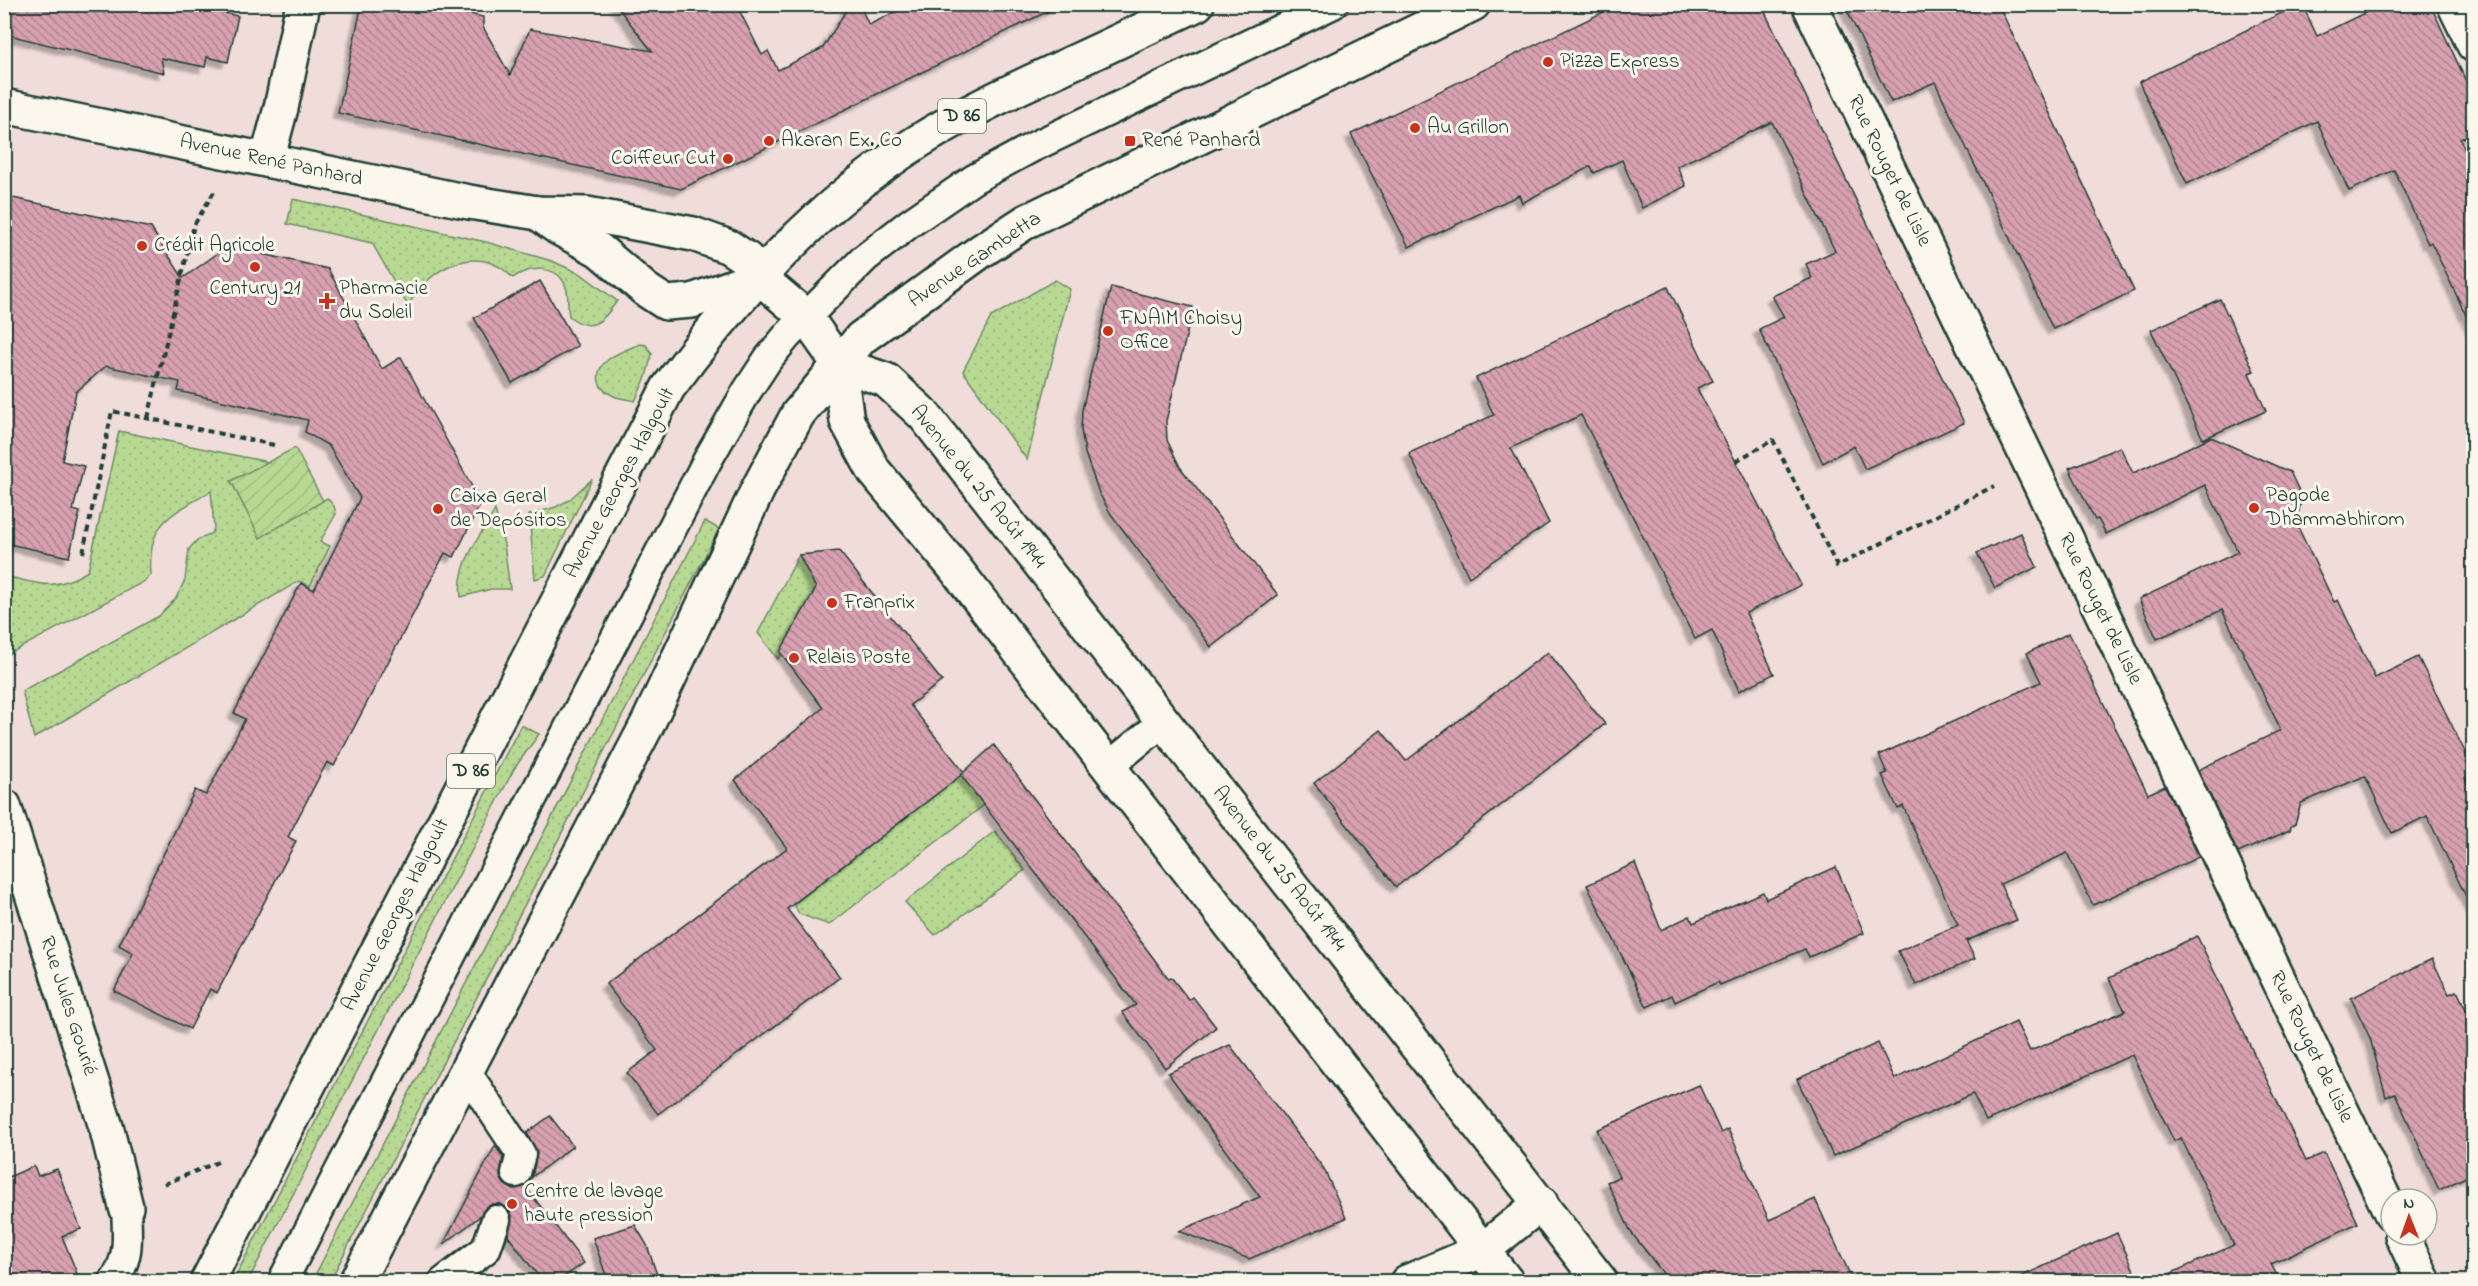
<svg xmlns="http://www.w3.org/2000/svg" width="2478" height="1286" font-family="'Indie Flower',sans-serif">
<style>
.grass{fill:url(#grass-dots);stroke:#6c8b64;stroke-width:1.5}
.garden{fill:url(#garden-furrows);stroke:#6c8b64;stroke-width:1.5}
.building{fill:url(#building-back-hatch);stroke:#1f3d34;stroke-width:1.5;filter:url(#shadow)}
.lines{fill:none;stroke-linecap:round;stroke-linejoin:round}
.lane-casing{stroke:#1f3d34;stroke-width:33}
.street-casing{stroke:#1f3d34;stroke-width:38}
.secondary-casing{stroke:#1f3d34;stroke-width:38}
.primary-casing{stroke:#1f3d34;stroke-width:38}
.path{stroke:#1f3d34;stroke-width:4;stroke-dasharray:6 4.5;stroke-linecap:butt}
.lane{stroke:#fbf7ec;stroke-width:28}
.street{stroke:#fbf7ec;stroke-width:33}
.secondary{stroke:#fbf7ec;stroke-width:33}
.primary{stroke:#fbf7ec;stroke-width:33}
.poi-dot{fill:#c8321e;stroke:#fbf7ec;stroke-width:2}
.labels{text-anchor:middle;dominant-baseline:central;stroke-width:6;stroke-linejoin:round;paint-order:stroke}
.shield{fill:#fbf7ec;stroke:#61756b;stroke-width:1.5}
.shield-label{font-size:20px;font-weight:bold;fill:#1f3d34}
.poi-label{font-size:21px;fill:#1f3d34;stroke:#fbf7ec;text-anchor:start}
.street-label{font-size:21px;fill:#1f3d34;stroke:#fbf7ec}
</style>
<defs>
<pattern id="grass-dots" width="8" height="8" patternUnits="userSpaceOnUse" patternTransform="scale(1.5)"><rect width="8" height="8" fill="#b8d993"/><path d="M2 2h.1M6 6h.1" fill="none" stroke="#9ebb7f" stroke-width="1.8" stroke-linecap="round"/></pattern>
<pattern id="garden-furrows" width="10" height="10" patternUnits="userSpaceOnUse" patternTransform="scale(1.5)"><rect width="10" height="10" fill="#b8d993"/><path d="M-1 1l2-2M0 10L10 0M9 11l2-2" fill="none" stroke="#9ebb7f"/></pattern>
<pattern id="building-back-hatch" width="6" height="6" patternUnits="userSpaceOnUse" patternTransform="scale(1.5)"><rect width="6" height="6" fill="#d8a0b0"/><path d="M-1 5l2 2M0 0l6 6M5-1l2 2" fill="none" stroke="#af8490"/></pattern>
<filter id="shadow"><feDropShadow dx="-5.5" dy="5.5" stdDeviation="1.5" flood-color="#0004"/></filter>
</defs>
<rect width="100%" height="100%" fill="#f0ddda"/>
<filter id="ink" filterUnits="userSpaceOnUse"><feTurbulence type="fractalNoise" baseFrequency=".0167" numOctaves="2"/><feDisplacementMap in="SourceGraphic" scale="12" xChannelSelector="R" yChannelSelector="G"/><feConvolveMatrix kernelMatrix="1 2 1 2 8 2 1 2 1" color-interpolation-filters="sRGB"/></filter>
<g filter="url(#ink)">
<!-- grass -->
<g class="grass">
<path d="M 293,199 L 486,242 L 552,261 L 581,274 L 617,301 C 604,320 592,335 569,316 C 567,306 569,296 566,287 C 558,264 529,266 513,278 C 478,240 428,268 408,306 L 372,243 L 287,224 Z"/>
<path d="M 1055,280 L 1070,289 L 1027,460 L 963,371 L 991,317 Z"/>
<path d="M 640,344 L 646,345 L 652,354 L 646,377 L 635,401 C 629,399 622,399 616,397 C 609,394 601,390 599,382 C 594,359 624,351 640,344 Z"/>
<path d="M 119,431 L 268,462 L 231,481 L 260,537 L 327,498 L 334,506 L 336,514 L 320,542 L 330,546 L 310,586 L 299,581 L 34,738 L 22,691 L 159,616 L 176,598 L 185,580 L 189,549 L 197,540 L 212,533 L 214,528 L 211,491 C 170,516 147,521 151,575 L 145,581 L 9,654 L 5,638 L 5,576 C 41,584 53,592 88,571 Z"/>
<path d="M 592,479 L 545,576 L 535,579 L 529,515 L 556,507 L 569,500 Z"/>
<path d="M 495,510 L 504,544 L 510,589 L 491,589 L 461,597 C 456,565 480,537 495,510 Z"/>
<path d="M 705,521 L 719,529 L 330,1281 L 312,1281 Z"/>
<path d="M 799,555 L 816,588 L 778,659 L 758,633 Z"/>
<path d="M 521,725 L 539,734 L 514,769 L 248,1281 L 233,1281 Z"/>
<path d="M 961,775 L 984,805 L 829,925 L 799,914 L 794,904 Z"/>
<path d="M 995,831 L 1025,870 L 935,935 L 905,902 Z"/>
</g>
<!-- garden -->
<path class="garden" d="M 295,448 L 323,501 L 260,538 L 231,481 Z"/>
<!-- building -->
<g class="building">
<path d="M 4,4 L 186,4 L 238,16 L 228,62 L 207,57 L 205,67 L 161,58 L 164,73 L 4,34 Z"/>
<path d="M 362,4 L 392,4 L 435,13 L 441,8 L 483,17 L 483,27 L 510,75 L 530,29 L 652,51 L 615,4 L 736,4 L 762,55 L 768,51 L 778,70 L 823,48 L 850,4 L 859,4 L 869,25 L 911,4 L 1063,4 L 681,189 L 338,113 Z"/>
<path d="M 1620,4 L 1761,4 L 1964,423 L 1865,469 L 1854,446 L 1823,463 L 1759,329 L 1784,317 L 1772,296 L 1812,278 L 1806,264 L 1835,251 L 1772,122 L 1677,166 L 1686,186 L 1642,208 L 1622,160 L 1594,173 L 1591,166 L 1522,203 L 1519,195 L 1409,247 L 1351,134 Z"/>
<path d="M 1844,4 L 1998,4 L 2134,291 L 2053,329 L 1935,82 L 1891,102 Z"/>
<path d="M 2300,4 L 2302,4 L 2317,36 L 2383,4 L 2430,4 L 2474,98 L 2474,133 L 2460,139 L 2474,169 L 2474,332 L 2431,242 L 2428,244 L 2394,170 L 2349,191 L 2317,121 L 2187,184 L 2139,82 Z"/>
<path d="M 4,196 L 151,228 L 183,278 L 228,246 L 328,269 L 382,369 L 401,357 L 481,503 L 454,557 L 445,553 L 334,766 L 327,762 L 288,837 L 296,841 L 217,993 L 210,989 L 190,1029 L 114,991 L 133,953 L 119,945 L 195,790 L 206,795 L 245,719 L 234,713 L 301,583 L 314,590 L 360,498 L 329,446 L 305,432 L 308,420 L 178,391 L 180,382 L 106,366 L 76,392 L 62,461 L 84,466 L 73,510 L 80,512 L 69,557 L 4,543 Z"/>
<path d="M 540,281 L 578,346 L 512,383 L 474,318 Z"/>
<path d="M 1111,287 L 1193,307 L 1166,421 L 1167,440 L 1180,467 L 1278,595 L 1211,647 L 1111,514 L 1099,493 L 1085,453 L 1081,430 L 1082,410 Z"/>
<path d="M 1668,287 L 1713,381 L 1697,388 L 1801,585 L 1746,613 L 1774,674 L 1739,691 L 1712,630 L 1695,639 L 1581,415 L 1511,448 L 1549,523 L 1469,577 L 1409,453 L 1494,415 L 1476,378 Z"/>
<path d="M 2220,299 L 2254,371 L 2249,373 L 2266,411 L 2203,439 L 2151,330 Z"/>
<path d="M 2211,437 L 2290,472 L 2302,497 L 2296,523 L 2334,602 L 2338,600 L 2375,678 L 2418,657 L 2468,758 L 2465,759 L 2473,775 L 2465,778 L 2474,797 L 2474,913 L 2427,816 L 2392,833 L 2365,776 L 2301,803 L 2295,824 L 2291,826 L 2290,830 L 2238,853 L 2198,770 L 2281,730 L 2222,610 L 2157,639 L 2139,599 L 2238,552 L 2205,485 L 2106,534 L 2098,519 L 2095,520 L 2069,468 L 2120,447 L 2133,473 Z"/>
<path d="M 2021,533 L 2037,567 L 1995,588 L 1977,553 Z"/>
<path d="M 839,551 L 942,681 L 910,705 L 964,772 L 994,745 L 1169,979 L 1171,977 L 1189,1000 L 1193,997 L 1216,1027 L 1165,1068 L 1122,1012 L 1136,1005 L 961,775 L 964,773 L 787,909 L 840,977 L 658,1114 L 627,1073 L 657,1050 L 606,984 L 787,848 L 735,780 L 823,708 L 780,652 L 816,588 L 799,555 Z"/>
<path d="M 2069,633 L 2148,794 L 2165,786 L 2199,857 L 2093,905 L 2067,853 L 2000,884 L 2017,920 L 1966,941 L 1975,959 L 1916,985 L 1898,951 L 1958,925 L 1903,806 L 1898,809 L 1882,775 L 1887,773 L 1879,755 L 2041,682 L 2027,653 Z"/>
<path d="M 1548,652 L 1605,724 L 1396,887 L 1314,783 L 1381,730 L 1406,761 Z"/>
<path d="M 1635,863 L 1661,930 L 1690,916 L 1693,923 L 1763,892 L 1766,899 L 1836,867 L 1864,933 L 1809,957 L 1805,949 L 1720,985 L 1718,982 L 1675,1002 L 1672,995 L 1647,1007 L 1587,885 Z"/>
<path d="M 2197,936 L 2306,1161 L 2324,1153 L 2358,1223 L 2271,1264 L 2280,1281 L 2154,1281 L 2234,1245 L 2181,1138 L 2174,1141 L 2132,1055 L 1986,1121 L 1973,1094 L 1833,1156 L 1797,1079 L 1878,1043 L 1895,1079 L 2016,1022 L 2030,1051 L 2125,1011 L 2109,978 Z"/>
<path d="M 2432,959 L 2449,994 L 2457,991 L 2474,1026 L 2474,1173 L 2439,1190 L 2395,1093 L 2386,1097 L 2370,1038 L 2351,998 Z"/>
<path d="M 1230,1045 L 1324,1169 L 1346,1218 L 1249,1259 L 1179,1231 L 1260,1197 L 1168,1073 Z"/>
<path d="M 1699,1085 L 1721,1133 L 1728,1129 L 1769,1220 L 1815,1199 L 1853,1281 L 1669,1281 L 1631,1232 L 1607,1182 L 1619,1177 L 1597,1130 Z"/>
<path d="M 550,1116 L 573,1146 L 532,1177 L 537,1152 L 527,1133 Z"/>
<path d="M 495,1146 L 503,1157 L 500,1177 L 504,1184 L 512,1189 L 525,1186 L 584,1263 L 558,1281 L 542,1281 L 508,1236 L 512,1216 L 508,1209 L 501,1204 L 493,1204 L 486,1207 L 479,1217 L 443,1245 Z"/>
<path d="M 34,1166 L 38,1176 L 57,1169 L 81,1229 L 62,1236 L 80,1281 L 4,1281 L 4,1179 Z"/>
<path d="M 635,1225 L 647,1245 L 659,1281 L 608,1281 L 593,1238 Z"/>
<path d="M 2117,1233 L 2139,1281 L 2011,1281 Z"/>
</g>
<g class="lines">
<!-- lane casing -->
<g class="lane-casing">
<g id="lane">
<path d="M 1109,766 L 1163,722"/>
<path d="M 466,1071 L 521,1154 L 516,1173"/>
<path d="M 113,1282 C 131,1257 127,1236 126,1207"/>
<path d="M 282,1282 L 707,461 L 747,391 L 768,359 L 787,336 L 865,258 L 910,223 L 974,179 L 1033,147 L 1333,4"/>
<path d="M 443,1282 L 486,1249 L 496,1220"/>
</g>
</g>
<!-- street casing -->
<g class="street-casing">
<g id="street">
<path d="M 1809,4 L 2391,1213"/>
<path d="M 2454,4 L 2474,45"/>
<path d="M 267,160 L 281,108 L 303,4"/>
<path d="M 4,806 L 107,1130 L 126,1207"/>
<path d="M 2402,1235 L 2424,1282"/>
<path d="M 1407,1282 L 1483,1250 L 1541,1203"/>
</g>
</g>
<!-- secondary casing -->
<g class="secondary-casing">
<g id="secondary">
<path d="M 4,106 L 469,202 L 538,213 L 587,214 L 693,234 L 729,247 L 747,259 L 759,277 L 805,316 L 839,364 L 847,421 L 874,471 L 954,567 L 1507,1282"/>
<path d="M 538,213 L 557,227 L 599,250 L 646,290 L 666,303 L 692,301 L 759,277"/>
<path d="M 839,364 L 886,380 L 924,415 L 1601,1282"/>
</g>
</g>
<!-- primary casing -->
<g class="primary-casing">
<g id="primary">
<path d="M 207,1282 L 668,388 C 738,293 819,204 919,141 C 960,115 1004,94 1048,74 C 1098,51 1147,28 1197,4"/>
<path d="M 356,1282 L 648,723 L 758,489 L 798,414 L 861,338 L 981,251 L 1027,221 L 1473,4"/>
</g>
</g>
<!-- path -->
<g class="path">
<path d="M 148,418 L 194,225 L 214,192"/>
<path d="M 1736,461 L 1773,440 L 1837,566 L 1994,486"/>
<path d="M 83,553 L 112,411 L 274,445"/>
<path d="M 164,1184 L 218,1162"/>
</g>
<!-- lane -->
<use href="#lane" class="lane"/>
<!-- street -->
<use href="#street" class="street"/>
<!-- secondary -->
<use href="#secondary" class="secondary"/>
<!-- primary -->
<use href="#primary" class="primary"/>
</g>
</g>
<!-- markers -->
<g class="poi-dot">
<circle cx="1548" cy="62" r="6"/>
<circle cx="1415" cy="128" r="6"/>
<circle cx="769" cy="141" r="6"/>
<rect x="1124" y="135" width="12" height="12" rx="3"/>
<circle cx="728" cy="159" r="6"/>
<circle cx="142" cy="246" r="6"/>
<circle cx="255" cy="267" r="6"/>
<path d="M324 292h6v6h6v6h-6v6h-6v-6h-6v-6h6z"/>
<circle cx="1108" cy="331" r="6"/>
<circle cx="2254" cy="508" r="6"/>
<circle cx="438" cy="509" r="6"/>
<circle cx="832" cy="603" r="6"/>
<circle cx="794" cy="658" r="6"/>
<circle cx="512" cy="1204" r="6"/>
</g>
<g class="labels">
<!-- shield labels -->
<g class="shield">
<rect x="938" y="99" width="48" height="34" rx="4.5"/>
<rect x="447" y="754" width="48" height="34" rx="4.5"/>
</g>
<g class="shield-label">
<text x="962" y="116">D 86</text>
<text x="471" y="771">D 86</text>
</g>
<!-- poi labels -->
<g class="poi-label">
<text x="1560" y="62">Pizza Express</text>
<text x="1427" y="128">Au Grillon</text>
<text x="781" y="141">Akaran Ex. Co</text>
<text x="1142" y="141">René Panhard</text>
<text x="716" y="159" text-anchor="end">Coiffeur Cut</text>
<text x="154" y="246">Crédit Agricole</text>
<text x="255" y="289" text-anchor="middle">Century 21</text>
<text x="339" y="289">Pharmacie<tspan x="339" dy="24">du Soleil</tspan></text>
<text x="1120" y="319">FNAIM Choisy<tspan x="1120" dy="24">Office</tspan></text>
<text x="2266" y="496">Pagode<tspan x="2266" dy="24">Dhammabhirom</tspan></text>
<text x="450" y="497">Caixa Geral<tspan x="450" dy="24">de Depósitos</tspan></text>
<text x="844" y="603">Franprix</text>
<text x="806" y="658">Relais Poste</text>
<text x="524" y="1192">Centre de lavage<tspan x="524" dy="24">haute pression</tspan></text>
</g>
<!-- street labels -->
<g class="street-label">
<text transform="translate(271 161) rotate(12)">Avenue René Panhard</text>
<text transform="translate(1889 171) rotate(64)">Rue Rouget de Lisle</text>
<text transform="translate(975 260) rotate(-34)">Avenue Gambetta</text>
<text transform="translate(620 483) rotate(-62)">Avenue Georges Halgoult</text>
<text transform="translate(978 487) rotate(51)">Avenue du 25 Août 1944</text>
<text transform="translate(2100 609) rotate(64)">Rue Rouget de Lisle</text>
<text transform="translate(1279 869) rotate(52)">Avenue du 25 Août 1944</text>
<text transform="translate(396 915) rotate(-63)">Avenue Georges Halgoult</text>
<text transform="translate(68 1006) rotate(72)">Rue Jules Gourié</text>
<text transform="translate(2311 1047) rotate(64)">Rue Rouget de Lisle</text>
</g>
</g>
<!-- margin -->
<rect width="2478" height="1286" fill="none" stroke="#fbf7ec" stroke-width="24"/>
<rect x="12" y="12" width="2454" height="1262" fill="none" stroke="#1f3d34" stroke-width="2" filter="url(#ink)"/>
<!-- north arrow -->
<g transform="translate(2409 1217) rotate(359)"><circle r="28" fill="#fbf7ec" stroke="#a3ada2" stroke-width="1.5"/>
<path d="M0-4.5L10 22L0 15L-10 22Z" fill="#c8321e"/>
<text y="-9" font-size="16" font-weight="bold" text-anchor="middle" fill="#1f3d34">N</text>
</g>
</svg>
